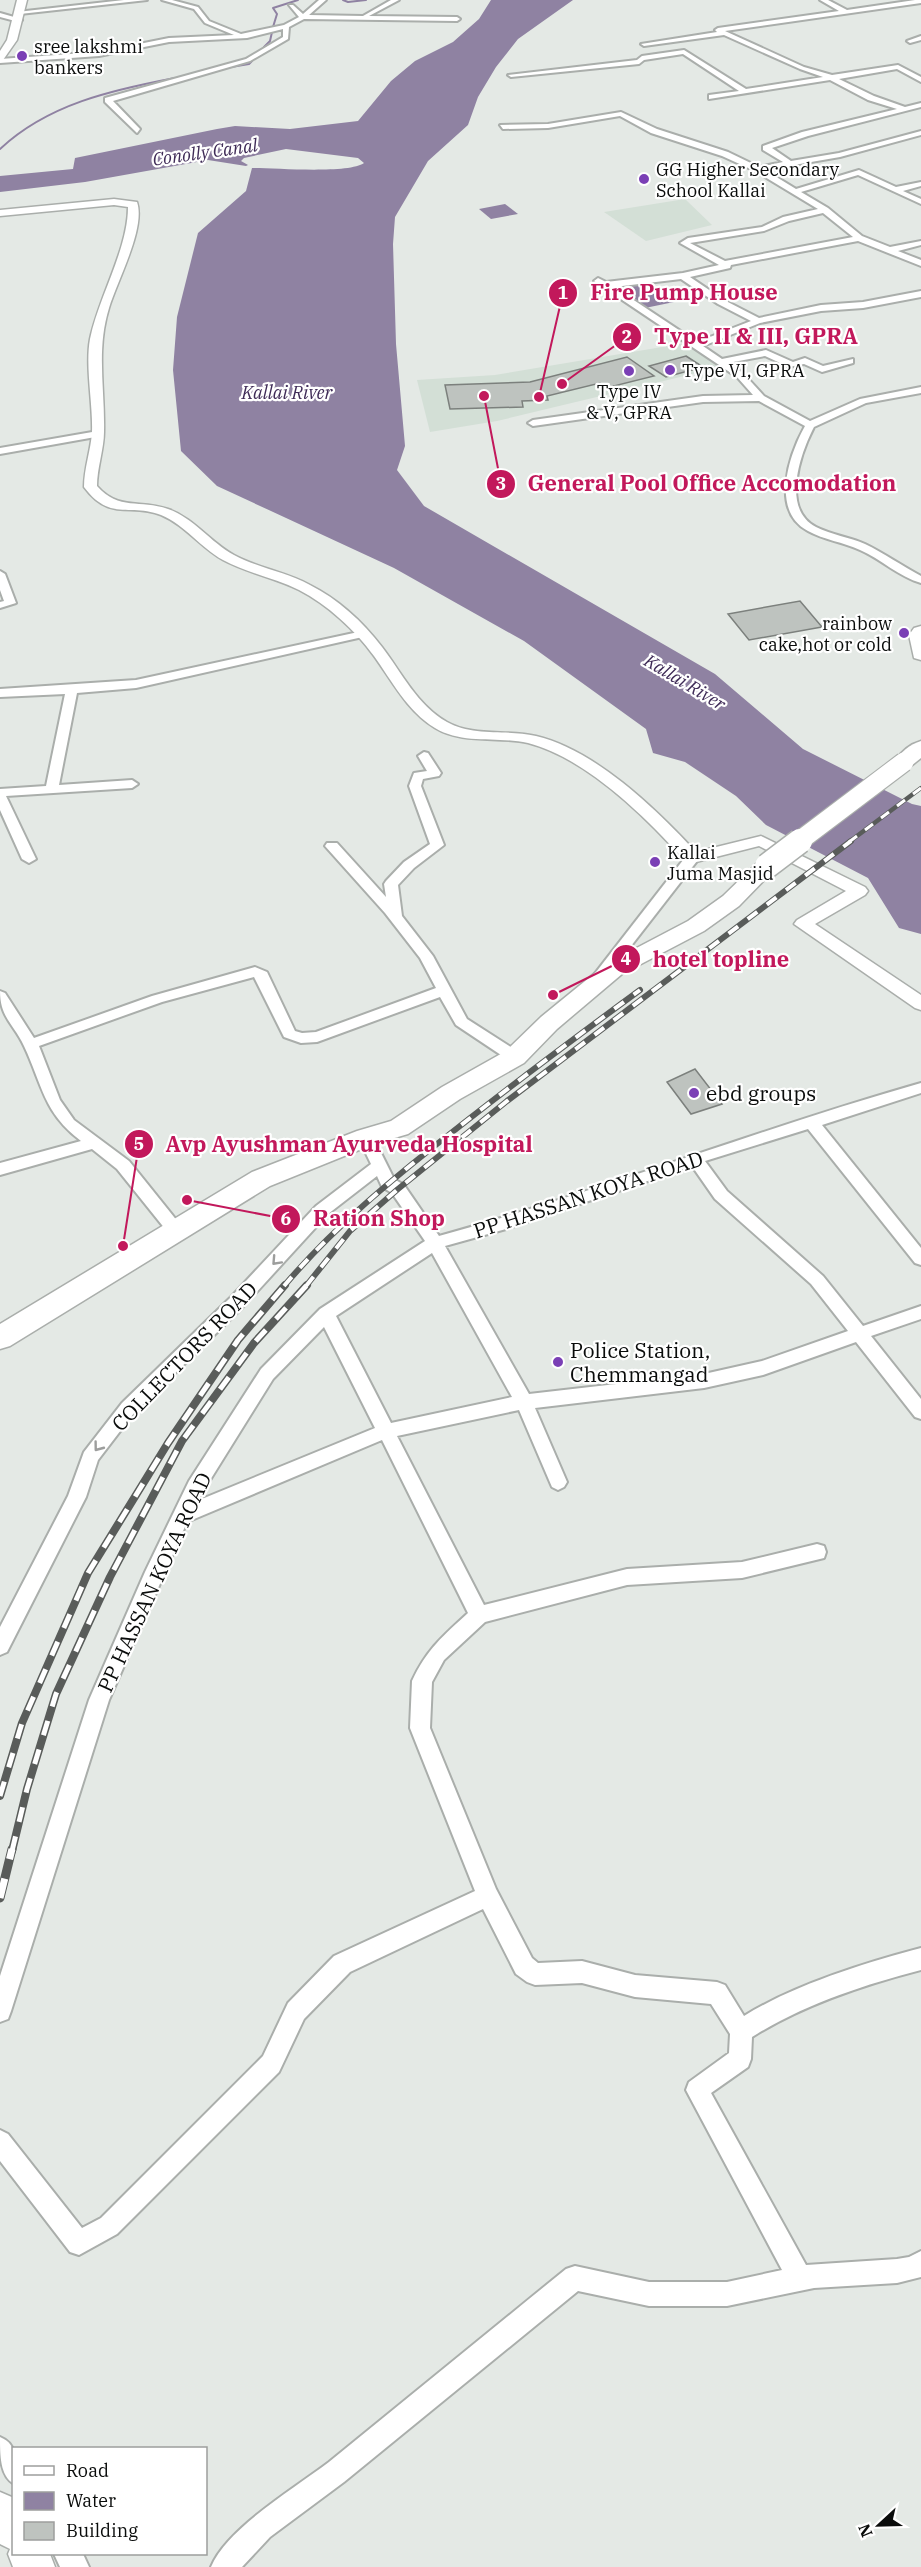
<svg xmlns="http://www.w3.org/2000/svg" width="921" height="2567" font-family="'IBM Plex Serif',serif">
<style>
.built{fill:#d3dfd6}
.water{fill:#8f82a2}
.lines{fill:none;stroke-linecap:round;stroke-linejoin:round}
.stream{stroke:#8f82a2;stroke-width:2}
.building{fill:#bec3bf;stroke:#7c807d;stroke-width:1.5}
.minor-casing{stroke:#aaaeab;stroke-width:4}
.tertiary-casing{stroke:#aaaeab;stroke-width:3}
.secondary-casing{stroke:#aaaeab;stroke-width:3}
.primary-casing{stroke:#aaaeab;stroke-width:3}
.minor{fill:#fff;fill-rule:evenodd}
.tertiary{fill:#fff;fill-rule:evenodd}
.secondary{fill:#fff;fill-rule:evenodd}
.primary{fill:#fff;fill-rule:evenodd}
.rail-far3-casing{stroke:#595c5a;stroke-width:4.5}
.rail-far2-casing{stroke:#595c5a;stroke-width:6}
.rail-far1-casing{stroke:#595c5a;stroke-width:8}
.rail-casing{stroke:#595c5a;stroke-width:9}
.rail-far3{stroke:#fff;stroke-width:3;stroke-dasharray:10;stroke-linecap:butt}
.rail-far2{stroke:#fff;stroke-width:4;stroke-dasharray:12;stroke-linecap:butt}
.rail-far1{stroke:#fff;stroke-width:5;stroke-dasharray:15;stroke-linecap:butt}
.rail{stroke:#fff;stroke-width:7;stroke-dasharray:20;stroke-linecap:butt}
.primary-bridge-far1-casing{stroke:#aaaeab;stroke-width:21;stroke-linecap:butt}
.primary-bridge-casing{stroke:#aaaeab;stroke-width:27;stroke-linecap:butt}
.primary-bridge-far1{stroke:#fff;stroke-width:19}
.primary-bridge{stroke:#fff;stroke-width:24}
.oneway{stroke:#9d9e9d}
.poi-dot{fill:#7a3fb5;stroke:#fff;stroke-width:2}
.labels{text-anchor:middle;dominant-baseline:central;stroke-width:4.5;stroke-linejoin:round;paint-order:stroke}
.far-poi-label{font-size:18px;fill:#0a0c0b;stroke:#fff;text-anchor:start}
.far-water-label{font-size:18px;font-style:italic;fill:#3f2b57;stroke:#fff}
.poi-label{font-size:21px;fill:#0a0c0b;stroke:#fff;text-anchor:start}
.street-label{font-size:21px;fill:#0a0c0b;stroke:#fff}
.leader{fill:none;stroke:#c2185b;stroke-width:2}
.callout-dot{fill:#c2185b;stroke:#fff;stroke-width:2}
.mark-label{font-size:18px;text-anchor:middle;font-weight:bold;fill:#fff}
.callout-label{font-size:22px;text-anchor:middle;font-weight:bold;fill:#c2185b;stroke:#fff;stroke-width:4.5;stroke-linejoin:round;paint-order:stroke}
</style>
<rect width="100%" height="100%" fill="#e4e9e5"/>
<!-- built -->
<g class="built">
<path d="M 685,199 L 712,225 L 646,241 L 604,212 Z"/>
<path d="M 686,343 L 722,367 L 497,421 L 430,432 L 417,380 L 495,375 Z"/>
</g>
<!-- water -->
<g class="water">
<path d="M 491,0 L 573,0 L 518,39 L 496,67 L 478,97 L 468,125 L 428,161 L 395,217 L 393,244 L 396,344 L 405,446 L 397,470 L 424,506 L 715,674 L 803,749 L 912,804 L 921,806 L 921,934 L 899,928 L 868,878 L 766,825 L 736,796 L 685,762 L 653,753 L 646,729 L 524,641 L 394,568 L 217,486 L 181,451 L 173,370 L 177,317 L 198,233 L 246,191 L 252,168 C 275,168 349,174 364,163 L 358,158 L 286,149 L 244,158 L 241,161 L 248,165 L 246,166 L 208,160 L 85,182 L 0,192 L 0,176 L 73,169 L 75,158 L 217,129 L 235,126 L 290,129 L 358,121 L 391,81 L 415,61 L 453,42 L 479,19 Z"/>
<path d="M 505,204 L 518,214 L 491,219 L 479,209 Z"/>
<path d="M 648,282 L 674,302 L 645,308 L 618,288 Z"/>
</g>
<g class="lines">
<!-- stream -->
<g class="stream">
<path d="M 343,0 L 348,2 L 366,0"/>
<path d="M 273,27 L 277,14 L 273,8 L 298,0"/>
<path d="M 264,47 L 270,41 L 272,32"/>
<path d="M 225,68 L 249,64 L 252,61"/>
<path d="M 0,149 C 48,104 112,90 175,78"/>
</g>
</g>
<!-- building -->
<g class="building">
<path d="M 686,356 L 703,367 L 666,377 L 649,366 Z"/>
<path d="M 627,357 L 654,376 L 606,388 L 600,383 L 547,396 L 548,400 L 522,401 L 523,407 L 450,409 L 445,385 L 530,382 Z"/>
<path d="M 800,601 L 822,627 L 749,640 L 728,614 Z"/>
<path d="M 695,1069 L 722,1104 L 691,1114 L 667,1082 Z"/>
</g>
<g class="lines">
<!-- minor casing -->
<g class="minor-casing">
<g id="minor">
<path d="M 124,0 L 147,0 L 20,14 L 17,12 Z"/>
<path d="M 162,0 L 172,0 L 198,7 L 209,21 L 241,34 L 284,25 L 299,17 L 289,5 L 293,5 L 303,14 L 319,0 L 326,0 L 309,15 L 363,16 L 391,0 L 399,0 L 369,16 L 457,17 L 460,19 L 457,21 L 304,19 L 289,27 L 288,39 L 250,61 L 113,101 L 140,129 L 137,133 L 105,102 L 105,98 L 246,59 L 283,37 L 283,29 L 247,38 L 169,42 L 99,56 L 0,63 L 0,59 L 99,52 L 169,38 L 234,35 L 205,23 L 194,9 Z"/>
<path d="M 820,0 L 828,0 L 847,10 L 915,0 L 921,0 L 921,3 L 725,31 L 804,67 L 832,75 L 898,65 L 921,77 L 921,82 L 897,69 L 839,79 L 874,96 L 905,107 L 921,103 L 921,107 L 808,136 L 772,148 L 791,161 L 839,153 L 921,131 L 921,135 L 840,157 L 765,170 L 796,189 L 859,170 L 896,187 L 921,182 L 921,186 L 903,191 L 921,199 L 921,204 L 858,175 L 801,192 L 828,208 L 862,236 L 890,247 L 921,241 L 921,245 L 898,251 L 921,260 L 921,266 L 858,241 L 731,265 L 730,268 L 690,277 L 724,300 L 759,318 L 821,305 L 863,302 L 921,291 L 921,297 L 863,308 L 821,311 L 760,323 L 703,346 L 722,359 L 766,350 L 793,362 L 805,358 L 823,366 L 853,359 L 853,363 L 822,372 L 804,364 L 789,367 L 765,356 L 728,363 L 743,373 L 764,396 L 810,421 L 860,399 L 921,387 L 921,393 L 866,403 L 814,427 C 800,454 781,509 816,527 C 832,535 849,537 865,544 C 884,553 902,566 921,576 L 921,583 C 899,577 881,559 860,550 C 843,542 824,540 808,531 C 770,511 789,455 805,426 L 759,401 L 703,402 L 533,426 L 528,423 L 533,420 L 703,396 L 753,395 L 737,377 L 594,281 L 598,278 L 606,282 L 683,273 L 719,265 L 680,243 L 688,238 L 762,227 L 783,217 L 818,209 L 755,171 L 722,156 L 651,133 L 620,116 L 548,128 L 503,129 L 500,125 L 548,124 L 621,112 L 657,129 L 728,152 L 759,167 L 783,162 L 763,150 L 763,146 L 802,132 L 897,109 L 868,100 L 830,80 L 709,99 L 709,95 L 739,91 L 683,54 L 644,60 L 639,64 L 511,77 L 508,75 L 637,60 L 642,56 L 684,50 L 746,89 L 823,77 L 800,69 L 724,35 L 644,46 L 641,44 L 717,32 L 715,30 L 718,28 L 839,11 ZM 823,213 L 853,237 L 725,261 L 690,243 L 764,231 L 789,221 ZM 681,279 L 718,304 L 751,321 L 697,342 L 614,287 Z"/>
<path d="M 0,13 L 21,19 L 22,20 L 19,22 L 0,17 Z"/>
<path d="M 921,36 L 921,40 L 910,43 L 907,41 Z"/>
<path d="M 98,431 L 101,432 L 101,436 L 0,454 L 0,448 Z"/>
<path d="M 0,571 L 5,574 L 16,603 L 0,608 L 0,602 L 4,601 L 0,590 Z"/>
<path d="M 363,631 L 369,634 L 367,636 L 136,688 L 77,693 L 59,785 L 132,780 L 138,784 L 132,788 L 6,796 L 36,859 L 29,863 L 22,859 L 0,810 L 0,789 L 46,786 L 65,694 L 0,697 L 0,689 L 136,680 Z"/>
<path d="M 424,752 L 428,753 L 441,773 L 439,776 L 423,779 L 421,786 L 444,845 L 414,868 L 398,885 L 402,916 L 433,956 L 467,1019 L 520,1053 L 522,1057 L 520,1061 L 510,1061 L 456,1025 L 440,997 L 317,1042 L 301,1043 L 284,1037 L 254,977 L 162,1002 L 39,1046 L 60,1100 L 74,1120 L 129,1161 L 182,1227 L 184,1231 L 182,1235 L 170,1235 L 117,1169 L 92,1149 L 0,1175 L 0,1163 L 81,1141 C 43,1112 43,1086 24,1046 C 14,1024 0,1018 0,991 L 5,993 L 34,1038 L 152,996 L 255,967 L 267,972 L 295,1031 L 302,1033 L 316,1032 L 436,988 L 420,958 L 385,913 L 325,846 L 327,843 L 337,843 L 386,897 L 384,884 L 386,881 L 404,862 L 430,844 L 409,786 L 414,773 L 427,771 L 418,756 Z"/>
<path d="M 692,854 L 699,858 L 697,861 L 603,982 L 593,982 L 591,979 L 593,976 L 687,855 Z"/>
<path d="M 921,1083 L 921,1093 L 822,1125 L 921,1248 L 921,1265 L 915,1263 L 808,1129 L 705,1161 L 727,1191 L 823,1276 L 863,1326 L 921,1306 L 921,1319 L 871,1336 L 921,1399 L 921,1419 L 915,1417 L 856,1342 L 763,1375 L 704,1388 L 535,1408 L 567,1482 L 564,1487 L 558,1490 L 552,1487 L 519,1410 L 397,1436 L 484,1605 L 627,1569 L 742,1562 L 817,1544 L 824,1546 L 826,1552 L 824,1558 L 742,1578 L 627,1585 L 485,1622 L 444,1660 L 432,1682 L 430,1728 L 496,1889 L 532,1958 L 538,1963 L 582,1961 L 635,1975 L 717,1982 L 725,1985 L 744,2016 C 794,1985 864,1963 921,1948 L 921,1970 C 863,1985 803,2005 752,2037 L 751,2059 L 748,2067 L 711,2093 L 806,2265 L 897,2259 L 909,2257 L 921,2251 L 921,2277 L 897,2283 L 814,2288 L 727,2306 L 649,2306 L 578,2291 L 344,2482 L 270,2537 L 242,2567 L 211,2567 C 227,2528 295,2488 329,2462 C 408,2398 487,2333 566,2269 L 575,2266 L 649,2282 L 727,2282 L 782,2270 L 686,2090 L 689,2082 L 729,2053 L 730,2034 L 711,2004 L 635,1997 L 582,1983 L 535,1985 L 527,1982 L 516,1974 L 483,1909 L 350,1972 L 304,2019 L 279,2072 L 117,2234 L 79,2255 L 70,2252 L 0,2161 L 0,2130 L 8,2134 L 82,2228 L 101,2218 L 263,2056 L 288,2003 L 334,1956 L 475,1891 L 410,1728 L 412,1681 C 427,1649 443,1636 468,1613 L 382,1440 L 187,1522 L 109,1700 L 11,2011 L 8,2019 L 0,2022 L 0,1976 L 89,1700 L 145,1572 L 189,1481 L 261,1369 L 320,1309 L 425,1241 L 392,1193 L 382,1187 L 377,1176 L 328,1214 L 242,1308 L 134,1413 L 98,1460 L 86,1497 L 7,1652 L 0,1655 L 0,1627 L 68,1496 L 84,1452 L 122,1403 L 230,1298 L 316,1206 L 371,1164 L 358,1137 L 361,1133 L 371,1133 L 394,1179 L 404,1185 L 439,1236 C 601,1191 759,1129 921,1083 ZM 692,1166 L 715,1199 L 811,1284 L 848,1331 L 762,1361 L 704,1374 L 529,1394 L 445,1246 L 506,1229 ZM 432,1253 L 512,1397 L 391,1423 L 336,1316 ZM 324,1327 L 375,1428 L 197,1501 L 273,1379 Z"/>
<path d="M 0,2437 C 20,2445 14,2464 14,2484 C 0,2476 0,2455 0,2437 Z"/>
<path d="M 54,2554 L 83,2554 L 89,2567 L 60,2567 Z"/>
</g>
</g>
<!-- tertiary casing -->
<g class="tertiary-casing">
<path id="tertiary" d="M 114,199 L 137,202 C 146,228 117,281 109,308 C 96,350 105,389 104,432 C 104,449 97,468 97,486 C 119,511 140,499 168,509 C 194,518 210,542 234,555 C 258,568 286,572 310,585 C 338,599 363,622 382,647 C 402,673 417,705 447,722 C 473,737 507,729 536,736 C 595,750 655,808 696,852 L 761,836 L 865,887 L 868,891 L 865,895 L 815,924 L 921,995 L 921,1010 L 915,1008 L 794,924 L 797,920 L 846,891 L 759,846 L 692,863 L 686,862 C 647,818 586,758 528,743 C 497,736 463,745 435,728 C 407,711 392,681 374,656 C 355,630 328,605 299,590 C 275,578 247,573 223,560 C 201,548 185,525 161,515 C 130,503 110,522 84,487 C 84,468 91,450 92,432 C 93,404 85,366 90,339 C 99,296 128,249 128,207 L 114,205 L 0,216 L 0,210 Z"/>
</g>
<!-- secondary casing -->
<g class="secondary-casing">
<g id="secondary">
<path d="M 17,0 L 27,0 L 17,40 L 3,60 L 0,61 L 0,51 L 7,40 Z"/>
<path d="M 0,2492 L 14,2498 L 14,2554 L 50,2554 L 55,2567 L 13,2567 L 8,2554 L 10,2549 L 0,2544 Z"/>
</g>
</g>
<!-- primary casing -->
<g class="primary-casing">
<g id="primary">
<path d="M 921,626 L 921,660 L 914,658 L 909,635 L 914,628 Z"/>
<path d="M 921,741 L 921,758 L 911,766 L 897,766 L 894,762 C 900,753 910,744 921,741 Z"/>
<path d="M 767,859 L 775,861 L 778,866 L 739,906 L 704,931 L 622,974 L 557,1029 L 524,1063 L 460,1099 L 408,1134 L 374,1144 L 270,1186 L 10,1346 L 0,1349 L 0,1324 L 252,1172 L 357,1131 L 391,1121 L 442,1087 L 506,1051 L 541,1017 L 606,964 L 688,921 L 723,896 L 759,861 Z"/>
</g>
</g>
<!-- minor -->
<use href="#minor" class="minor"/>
<!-- tertiary -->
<use href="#tertiary" class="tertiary"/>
<!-- secondary -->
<use href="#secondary" class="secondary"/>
<!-- primary -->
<use href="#primary" class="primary"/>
<!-- rail-far3 casing -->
<g class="rail-far3-casing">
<path id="rail-far3" d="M 849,842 L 921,788"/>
</g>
<!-- rail-far2 casing -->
<g class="rail-far2-casing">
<g id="rail-far2">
<path d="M 284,1286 C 333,1228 391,1180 451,1133 C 513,1084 576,1037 640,990"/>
<path d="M 306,1286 L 350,1231 L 398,1189 L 507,1101 L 851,841"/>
</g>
</g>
<!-- rail-far1 casing -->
<g class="rail-far1-casing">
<g id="rail-far1">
<path d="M 0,1796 L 22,1723 L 88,1573 L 168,1443 L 238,1340 L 285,1285"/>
<path d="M 12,1851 L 27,1789 L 56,1694 L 110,1577 L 182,1441 L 254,1343 L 307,1285"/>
</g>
</g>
<!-- rail casing -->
<g class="rail-casing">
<path id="rail" d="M 0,1898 L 12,1849"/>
</g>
<!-- rail-far3 -->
<use href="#rail-far3" class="rail-far3"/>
<!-- rail-far2 -->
<use href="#rail-far2" class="rail-far2"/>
<!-- rail-far1 -->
<use href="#rail-far1" class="rail-far1"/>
<!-- rail -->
<use href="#rail" class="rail"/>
<!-- primary-bridge-far1 casing -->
<g class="primary-bridge-far1-casing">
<path id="primary-bridge-far1" d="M 798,842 L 904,762"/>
</g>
<!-- primary-bridge casing -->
<g class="primary-bridge-casing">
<path id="primary-bridge" d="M 767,866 L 800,841"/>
</g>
<!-- primary-bridge-far1 -->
<use href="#primary-bridge-far1" class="primary-bridge-far1"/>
<!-- primary-bridge -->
<use href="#primary-bridge" class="primary-bridge"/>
</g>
<!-- one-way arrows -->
<defs><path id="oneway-chevron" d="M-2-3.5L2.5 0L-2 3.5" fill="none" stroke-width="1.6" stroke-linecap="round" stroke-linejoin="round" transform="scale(1.5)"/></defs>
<g class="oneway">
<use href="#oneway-chevron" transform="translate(276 1261) rotate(133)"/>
<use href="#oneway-chevron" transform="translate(98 1447) rotate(127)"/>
</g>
<!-- markers -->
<g class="poi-dot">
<circle cx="22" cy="56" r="6"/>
<circle cx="644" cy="179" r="6"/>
<circle cx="670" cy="370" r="6"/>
<circle cx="629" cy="371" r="6"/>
<circle cx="904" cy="633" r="6"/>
<circle cx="655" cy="862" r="6"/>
<circle cx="694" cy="1093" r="6"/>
<circle cx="558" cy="1362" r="6"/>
</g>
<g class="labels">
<!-- far-poi labels -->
<g class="far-poi-label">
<text x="34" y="46">sree lakshmi<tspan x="34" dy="21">bankers</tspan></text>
<text x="656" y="169">GG Higher Secondary<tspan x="656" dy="21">School Kallai</tspan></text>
<text x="682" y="370">Type VI, GPRA</text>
<text x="629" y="391" text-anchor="middle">Type IV<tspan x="629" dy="21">&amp; V, GPRA</tspan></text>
<text x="892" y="623" text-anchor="end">rainbow<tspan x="892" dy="21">cake,hot or cold</tspan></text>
<text x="667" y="852">Kallai<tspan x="667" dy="21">Juma Masjid</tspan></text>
</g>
<!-- far-water labels -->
<g class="far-water-label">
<text transform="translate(205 152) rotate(-8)">Conolly Canal</text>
<text x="287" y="392">Kallai River</text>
<text transform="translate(685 682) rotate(31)">Kallai River</text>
</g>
<!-- poi labels -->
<g class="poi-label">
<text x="706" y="1093">ebd groups</text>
<text x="570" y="1350">Police Station,<tspan x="570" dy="24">Chemmangad</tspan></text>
</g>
<!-- street labels -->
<g class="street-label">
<text transform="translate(588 1194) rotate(-18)">PP HASSAN KOYA ROAD</text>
<text transform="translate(184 1356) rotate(-46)">COLLECTORS ROAD</text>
<text transform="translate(154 1582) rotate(-65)">PP HASSAN KOYA ROAD</text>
</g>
</g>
<!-- callouts -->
<path class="leader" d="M539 397L563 293M562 384L627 337M484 396L501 484M553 995L626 959M123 1246L139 1144M187 1200L286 1219"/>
<g class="callout-dot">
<circle cx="539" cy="397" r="6"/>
<circle cx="562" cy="384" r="6"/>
<circle cx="484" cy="396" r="6"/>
<circle cx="553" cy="995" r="6"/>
<circle cx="123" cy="1246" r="6"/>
<circle cx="187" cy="1200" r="6"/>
<circle cx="563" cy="293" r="15"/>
<circle cx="627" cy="337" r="15"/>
<circle cx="501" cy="484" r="15"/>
<circle cx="626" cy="959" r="15"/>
<circle cx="139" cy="1144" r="15"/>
<circle cx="286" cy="1219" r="15"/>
</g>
<g class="mark-label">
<text x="563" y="299">1</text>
<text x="627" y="343">2</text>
<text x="501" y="490">3</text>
<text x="626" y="965">4</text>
<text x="139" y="1150">5</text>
<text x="286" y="1225">6</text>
</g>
<g class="callout-label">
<text x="684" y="300">Fire Pump House</text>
<text x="756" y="344">Type II &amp; III, GPRA</text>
<text x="712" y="491">General Pool Office Accomodation</text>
<text x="721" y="967">hotel topline</text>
<text x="349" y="1152">Avp Ayushman Ayurveda Hospital</text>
<text x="379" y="1226">Ration Shop</text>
</g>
<!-- legend -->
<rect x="12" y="2447" width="195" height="108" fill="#ffffff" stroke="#9d9e9d" stroke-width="1.5"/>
<rect x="24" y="2466" width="30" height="9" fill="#ffffff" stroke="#9d9e9d" stroke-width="1.5"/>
<text x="66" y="2477" font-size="18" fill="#0a0c0b">Road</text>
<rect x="24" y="2492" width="30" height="18" fill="#8f82a2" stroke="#9d9e9d" stroke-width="1.5"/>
<text x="66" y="2507" font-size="18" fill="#0a0c0b">Water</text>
<rect x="24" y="2522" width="30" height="18" fill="#bec3bf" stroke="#9d9e9d" stroke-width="1.5"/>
<text x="66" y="2537" font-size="18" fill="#0a0c0b">Building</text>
<!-- north arrow -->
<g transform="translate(879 2525) rotate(248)" stroke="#ffffff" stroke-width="4.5" paint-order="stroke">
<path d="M0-4.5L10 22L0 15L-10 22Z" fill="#0a0c0b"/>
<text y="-9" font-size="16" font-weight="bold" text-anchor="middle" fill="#0a0c0b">N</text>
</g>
</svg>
